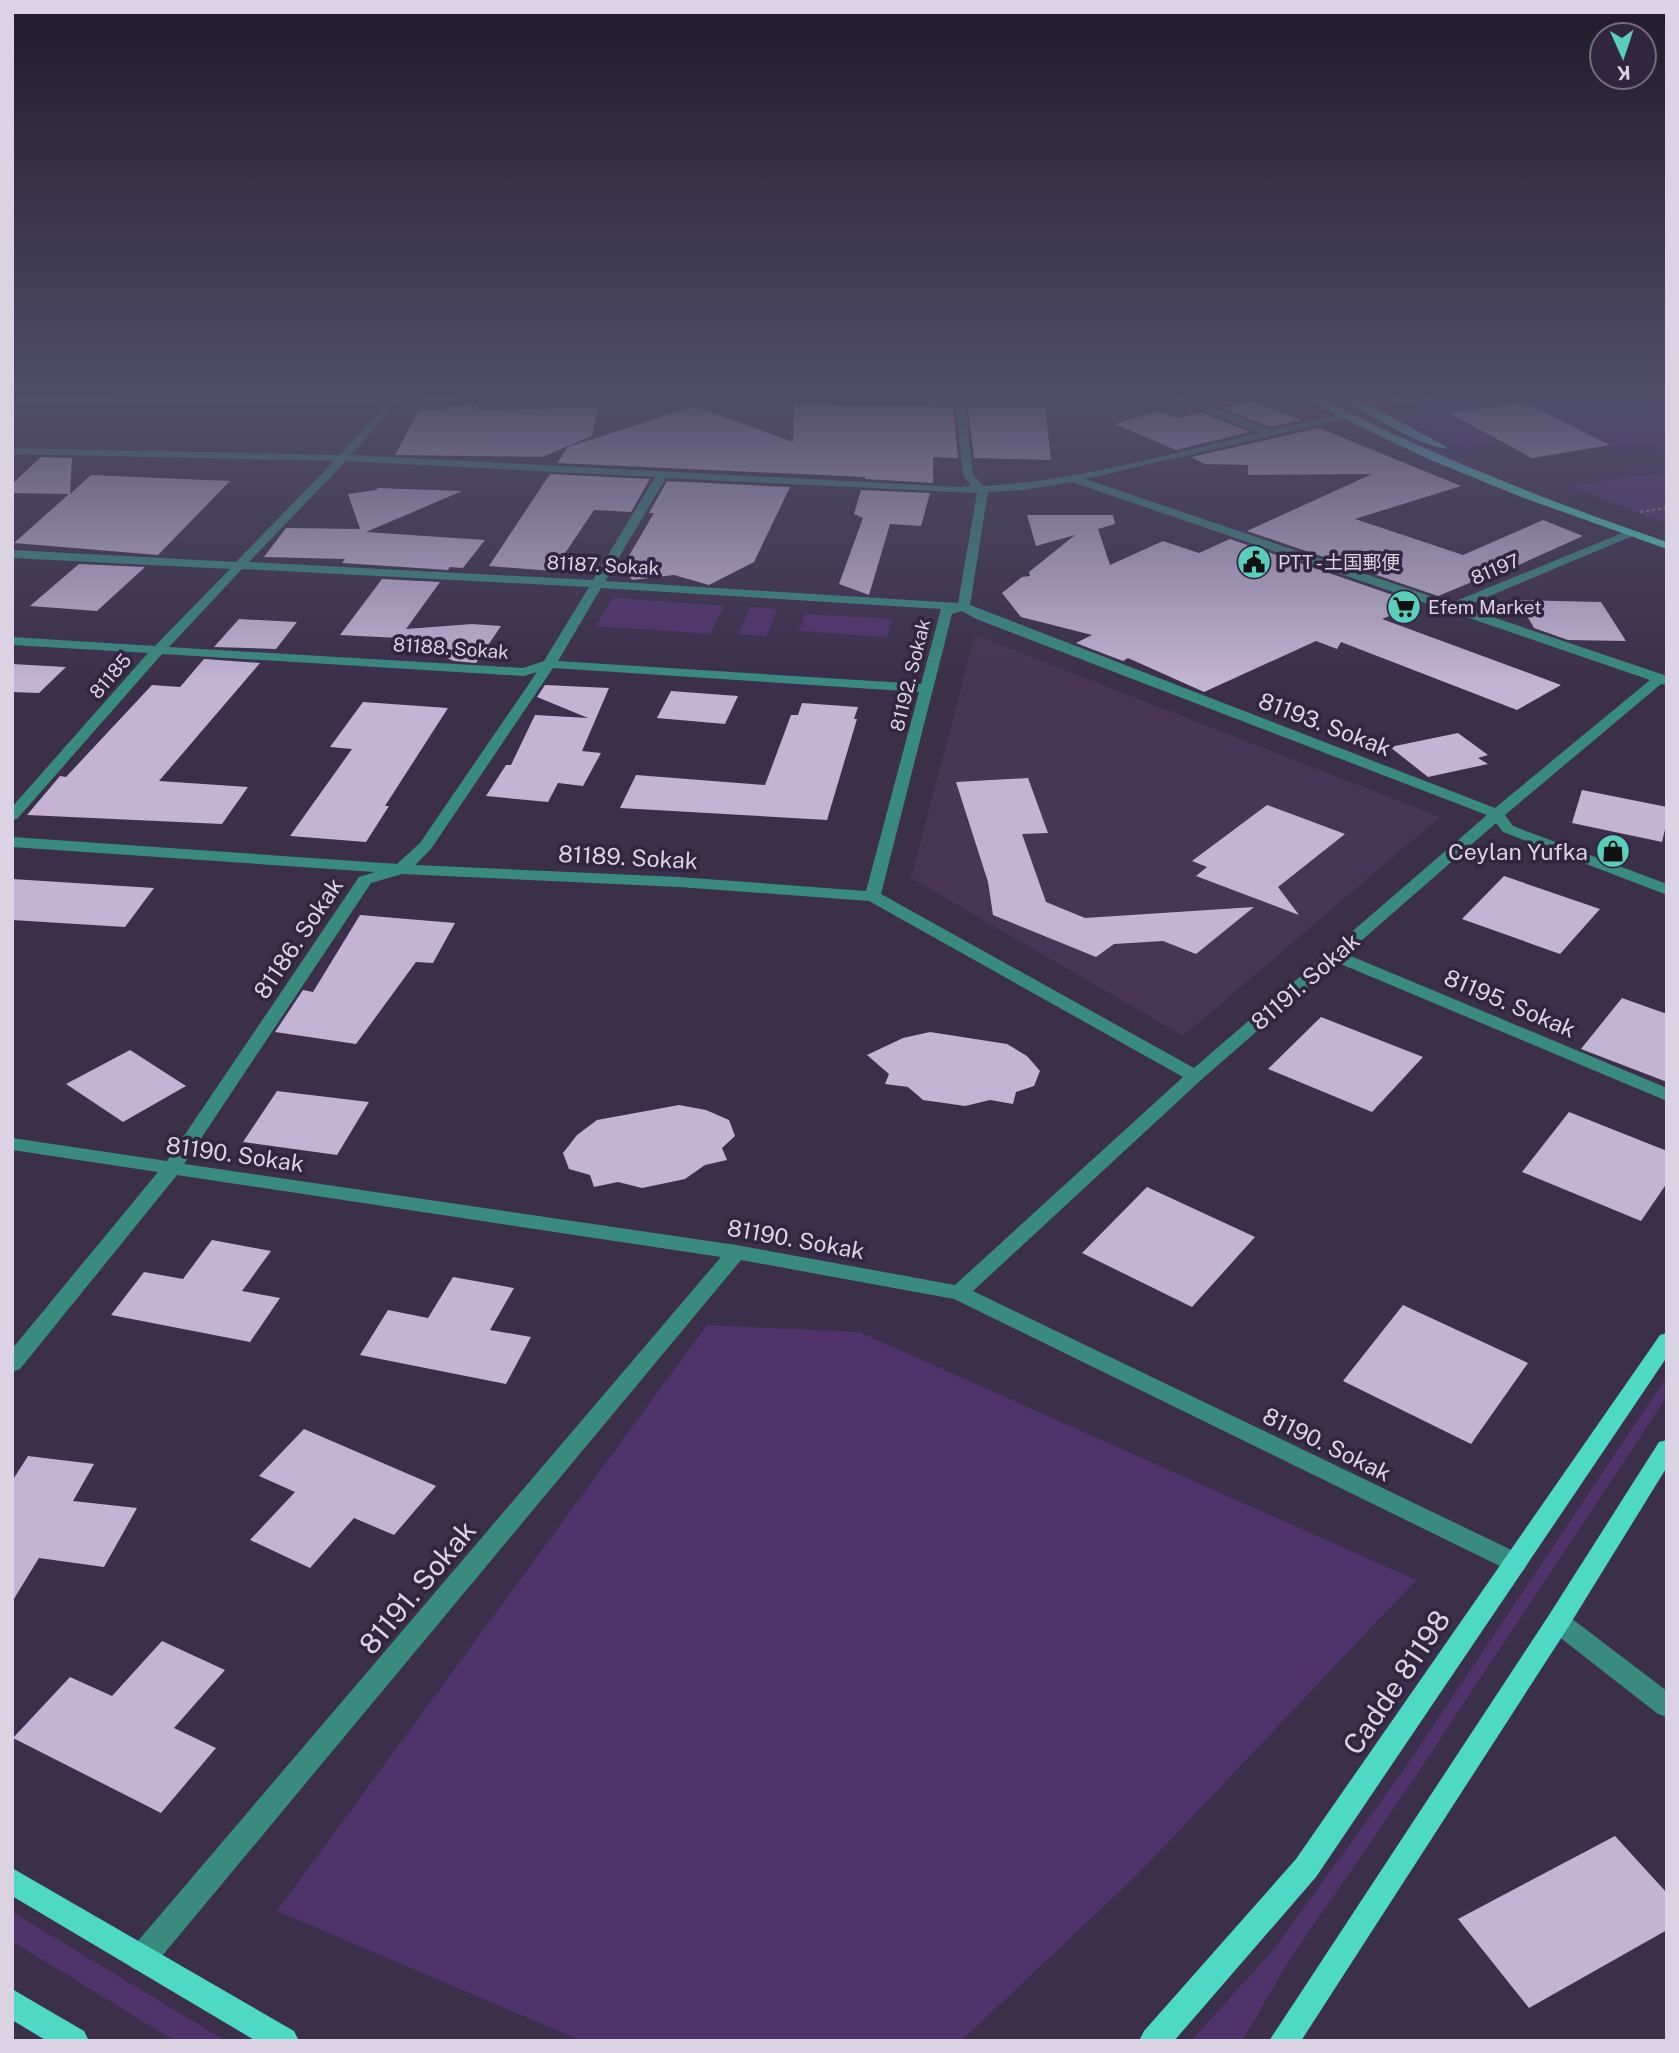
<svg xmlns="http://www.w3.org/2000/svg" width="1679" height="2053" font-family="'Public Sans','Noto Sans SC',sans-serif">
<style>
.built{fill:#473657}
.green{fill:#51336c}
.building{fill:#c3b3d5}
.lines{fill:none;stroke-linecap:round;stroke-linejoin:round}
.path{stroke:#877c92;stroke-width:2.5;stroke-dasharray:3.5 2.5;stroke-linecap:butt}
.minor{fill:#398b7f;fill-rule:evenodd}
.major{fill:#4dd9c6;fill-rule:evenodd}
.labels{text-anchor:middle;dominant-baseline:central;stroke-width:7;stroke-linejoin:round;paint-order:stroke}
.far-poi-label{font-size:19px;fill:#dbd3e4;stroke:#32253f;text-anchor:start}
.far-street-label{font-size:19px;fill:#dbd3e4;stroke:#32253f}
.street-label{font-size:23px;fill:#dbd3e4;stroke:#32253f}
.poi-label{font-size:23px;fill:#dbd3e4;stroke:#32253f;text-anchor:end}
.near-street-label{font-size:28px;fill:#dbd3e4;stroke:#32253f}
</style>
<rect width="100%" height="100%" fill="#3c2f4a"/>
<!-- built -->
<path class="built" d="M 975,635 L 1440,817 L 1183,1036 L 911,878 Z"/>
<!-- green -->
<g class="green">
<path d="M 1321,394 L 1331,394 L 1405,437 L 1490,473 L 1667,540 L 1440,455 L 1402,438 Z"/>
<path d="M 1667,396 L 1667,458 L 1646,443 L 1616,446 L 1525,401 L 1446,413 L 1498,442 L 1467,448 L 1412,421 L 1402,414 C 1424,395 1626,397 1667,396 Z"/>
<path d="M 1667,472 L 1667,524 L 1571,486 Z"/>
<path d="M 613,598 L 724,606 L 710,634 L 596,626 Z"/>
<path d="M 750,607 L 777,609 L 767,636 L 739,634 Z"/>
<path d="M 805,614 L 892,619 L 887,637 L 799,631 Z"/>
<path d="M 707,1325 L 859,1332 L 1416,1580 L 1139,1873 L 961,2041 L 582,2041 L 277,1911 Z"/>
<path d="M 1667,1376 L 1667,1396 L 1414,1779 L 1290,1959 L 1242,2041 L 1191,2041 L 1274,1949 L 1403,1771 Z"/>
<path d="M 12,1912 L 226,2041 L 175,2041 L 12,1941 Z"/>
</g>
<!-- building -->
<g class="building">
<path d="M 1253,401 L 1301,420 L 1271,427 L 1222,408 Z"/>
<path d="M 1524,402 L 1610,445 L 1532,458 L 1449,413 Z"/>
<path d="M 478,405 L 477,410 L 598,407 L 592,436 L 542,457 L 395,455 L 419,410 L 445,410 L 447,406 Z"/>
<path d="M 794,405 L 953,407 L 958,458 L 933,457 L 933,483 L 865,479 L 865,477 L 557,463 L 568,447 L 694,406 L 793,442 Z"/>
<path d="M 968,407 L 1045,407 L 1051,460 L 974,458 Z"/>
<path d="M 1159,411 L 1178,418 L 1203,413 L 1250,432 L 1176,450 L 1115,424 Z"/>
<path d="M 1319,428 L 1461,486 L 1355,519 L 1463,555 L 1543,520 L 1583,536 L 1503,572 L 1501,570 L 1438,596 L 1247,531 L 1372,474 L 1248,475 L 1248,465 L 1205,464 L 1191,457 Z"/>
<path d="M 41,457 L 72,458 L 70,494 L 91,475 L 230,481 L 158,555 L 14,543 L 69,494 L 12,493 L 12,484 Z"/>
<path d="M 550,474 L 650,479 L 631,512 L 594,510 L 553,571 L 489,566 Z"/>
<path d="M 667,481 L 790,487 L 754,562 L 709,585 L 674,575 L 632,580 L 623,566 L 654,513 L 649,513 Z"/>
<path d="M 378,488 L 462,491 L 366,532 L 485,540 L 463,568 L 450,567 L 448,570 L 342,563 L 345,559 L 264,557 L 286,528 L 360,529 L 348,494 L 376,490 Z"/>
<path d="M 861,490 L 930,493 L 921,526 L 890,524 L 869,595 L 839,584 L 863,518 L 854,514 Z"/>
<path d="M 1027,515 L 1113,515 L 1115,524 L 1098,529 L 1110,565 L 1163,541 L 1199,553 L 1230,539 L 1419,604 L 1382,619 L 1561,685 L 1517,710 L 1341,642 L 1337,649 L 1316,641 L 1204,692 L 1128,658 L 1123,661 L 1076,643 L 1092,635 L 1021,617 L 1002,593 L 1022,577 L 1030,576 L 1029,572 L 1075,535 L 1036,546 Z"/>
<path d="M 79,564 L 145,567 L 97,611 L 30,606 Z"/>
<path d="M 382,579 L 440,582 L 406,629 L 472,624 L 501,626 L 476,663 L 454,661 L 399,638 L 340,635 Z"/>
<path d="M 1518,600 L 1601,602 L 1626,641 L 1568,640 L 1534,628 Z"/>
<path d="M 239,619 L 297,622 L 276,649 L 214,647 Z"/>
<path d="M 204,659 L 260,663 L 159,781 L 248,787 L 222,824 L 27,815 L 60,776 L 66,777 L 152,685 L 180,687 Z"/>
<path d="M 12,664 L 66,667 L 39,693 L 12,692 Z"/>
<path d="M 545,685 L 609,688 L 582,751 L 601,753 L 583,786 L 558,783 L 548,802 L 486,796 L 506,765 L 511,765 L 535,715 L 588,718 L 537,697 Z"/>
<path d="M 671,691 L 738,696 L 725,724 L 657,718 Z"/>
<path d="M 363,702 L 448,708 L 385,806 L 389,806 L 366,842 L 290,836 L 352,749 L 330,747 Z"/>
<path d="M 802,703 L 858,707 L 854,719 L 857,719 L 827,820 L 620,808 L 636,775 L 765,785 L 791,715 L 798,715 Z"/>
<path d="M 1458,733 L 1488,755 L 1478,758 L 1488,764 L 1428,777 L 1390,747 Z"/>
<path d="M 1028,778 L 1048,833 L 1022,834 L 1046,902 L 1085,918 L 1254,907 L 1196,954 L 1163,941 L 1114,944 L 1096,957 L 993,915 L 988,882 L 956,782 Z"/>
<path d="M 1582,790 L 1667,807 L 1667,821 L 1662,842 L 1572,823 Z"/>
<path d="M 1267,805 L 1345,834 L 1278,887 L 1299,915 L 1196,876 L 1207,867 L 1192,861 Z"/>
<path d="M 1504,876 L 1600,909 L 1560,954 L 1462,919 Z"/>
<path d="M 12,879 L 154,888 L 125,927 L 12,920 Z"/>
<path d="M 360,915 L 455,923 L 433,963 L 416,962 L 356,1044 L 275,1032 L 303,990 L 313,992 Z"/>
<path d="M 1622,998 L 1667,1014 L 1667,1082 L 1581,1049 Z"/>
<path d="M 1321,1017 L 1423,1057 L 1372,1112 L 1268,1069 Z"/>
<path d="M 930,1032 L 1007,1044 L 1027,1056 L 1040,1071 L 1034,1086 L 1016,1092 L 1013,1104 L 990,1100 L 965,1106 L 923,1100 L 908,1087 L 885,1084 L 889,1074 L 867,1055 L 903,1038 Z"/>
<path d="M 130,1050 L 186,1086 L 123,1122 L 66,1084 Z"/>
<path d="M 277,1091 L 369,1102 L 337,1155 L 243,1142 Z"/>
<path d="M 679,1105 L 706,1110 L 729,1120 L 735,1136 L 722,1148 L 727,1160 L 705,1165 L 685,1179 L 642,1188 L 618,1182 L 594,1187 L 590,1175 L 569,1169 L 563,1153 L 577,1135 L 597,1120 Z"/>
<path d="M 1569,1112 L 1667,1151 L 1667,1183 L 1641,1221 L 1522,1172 Z"/>
<path d="M 1147,1187 L 1255,1237 L 1192,1307 L 1082,1253 Z"/>
<path d="M 212,1240 L 271,1251 L 242,1291 L 280,1298 L 250,1342 L 111,1315 L 144,1272 L 183,1279 Z"/>
<path d="M 453,1277 L 514,1288 L 490,1330 L 531,1337 L 506,1384 L 360,1355 L 388,1310 L 428,1318 Z"/>
<path d="M 1403,1305 L 1528,1363 L 1471,1444 L 1343,1381 Z"/>
<path d="M 304,1429 L 436,1486 L 394,1535 L 354,1518 L 310,1568 L 250,1540 L 295,1492 L 259,1476 Z"/>
<path d="M 28,1456 L 94,1464 L 73,1501 L 137,1508 L 104,1567 L 39,1558 L 12,1602 L 12,1481 Z"/>
<path d="M 162,1641 L 225,1670 L 174,1728 L 216,1748 L 161,1813 L 13,1738 L 70,1677 L 112,1696 Z"/>
<path d="M 1615,1836 L 1667,1893 L 1667,1930 L 1529,2008 L 1458,1919 Z"/>
</g>
<g class="lines">
<!-- path -->
<path class="path" d="M 1640,512 L 1667,508"/>
<!-- minor -->
<g class="minor">
<path d="M 394,394 L 933,394 L 928,397 L 400,400 L 351,455 L 960,487 L 971,486 L 963,475 L 954,394 L 964,394 L 973,474 L 983,486 C 1077,481 1168,454 1259,433 L 1164,394 L 1178,394 L 1271,430 L 1345,413 L 1349,414 L 1349,418 L 1085,479 L 1451,603 L 1627,531 L 1635,531 L 1635,535 L 1463,607 L 1667,676 L 1667,685 L 1661,684 L 1505,815 L 1513,826 L 1667,884 L 1667,895 L 1503,832 L 1496,823 L 1346,954 L 1667,1088 L 1667,1101 L 1336,962 L 1201,1080 L 973,1291 L 1524,1556 L 1528,1563 L 1524,1570 L 1516,1573 L 1508,1570 L 954,1299 L 741,1260 L 152,1968 L 142,1972 L 132,1968 L 128,1958 L 132,1948 L 721,1257 L 177,1175 L 20,1369 L 12,1372 L 12,1349 L 158,1172 L 12,1150 L 12,1138 L 167,1161 L 359,877 L 375,872 L 12,847 L 12,837 L 397,864 L 420,843 L 537,672 L 524,676 L 162,654 L 17,819 L 12,820 L 12,807 L 148,653 L 12,645 L 12,637 L 155,646 L 230,569 L 12,558 L 12,550 L 236,562 L 334,461 L 12,454 L 12,448 L 340,455 L 389,401 L 12,403 L 12,397 ZM 346,461 L 655,477 L 593,580 L 249,562 ZM 666,478 L 977,493 L 958,603 L 605,581 ZM 1072,482 L 1650,680 L 1495,808 L 970,605 L 988,492 L 1024,490 ZM 242,569 L 589,587 L 544,661 L 523,668 L 169,647 ZM 601,588 L 941,609 L 921,684 L 558,661 ZM 962,611 L 976,619 L 1487,815 L 1194,1068 L 881,894 L 952,614 ZM 553,668 L 919,692 L 866,891 L 679,877 L 415,865 L 431,849 ZM 402,874 L 679,887 L 869,901 L 1183,1077 L 955,1285 L 736,1245 L 184,1164 L 371,883 Z"/>
<path d="M 1419,394 L 1537,394 L 1532,397 L 1421,400 L 1360,408 L 1355,405 L 1360,402 Z"/>
<path d="M 1558,1612 L 1567,1615 L 1667,1691 L 1667,1717 L 1658,1714 L 1549,1629 L 1546,1622 L 1549,1615 Z"/>
</g>
<!-- major -->
<g class="major">
<path d="M 1299,394 L 1312,394 C 1426,453 1545,500 1667,542 L 1667,549 L 1524,498 L 1433,461 L 1344,419 Z"/>
<path d="M 1337,394 L 1349,394 L 1447,447 C 1435,455 1351,406 1337,394 Z"/>
<path d="M 1667,1333 L 1667,1357 L 1316,1877 L 1174,2041 L 1139,2041 L 1144,2031 L 1296,1859 L 1660,1335 Z"/>
<path d="M 1667,1440 L 1667,1467 L 1567,1629 L 1301,2041 L 1269,2041 L 1549,1615 L 1659,1442 Z"/>
<path d="M 12,1868 L 294,2031 L 299,2041 L 256,2041 L 12,1896 Z"/>
<path d="M 12,1989 L 84,2031 L 89,2041 L 47,2041 L 12,2020 Z"/>
</g>
</g>
<!-- sky -->
<linearGradient id="sky" x2="0" y2="1"><stop stop-color="#211a29"/><stop offset="0.58" stop-color="#504d6b"/><stop offset="1" stop-color="#504d6b" stop-opacity="0"/></linearGradient>
<rect width="1679" height="682" fill="url(#sky)"/>
<!-- icons -->
<defs>
<g id="civic-disc" transform="scale(1.75)"><circle r="9.5" fill="#5acebd" stroke="#32253f"/><path d="M-.6-6.5H3V-4.5H.6V-3L4-1V1h2V6H-6V1h2V-1L-.6-3ZM-1.2 2.5V6h2.4V2.5Z" fill="#111"/></g>
<g id="supermarket-disc" transform="scale(1.75)"><circle r="9.5" fill="#5acebd" stroke="#32253f"/><path d="M-6-5.5h2.5l.6 2H6L4.5 2H-2.5L-4.4-4H-6ZM-1.5 3.2a1.3 1.3 0 1 0 .1 0ZM3 3.2a1.3 1.3 0 1 0 .1 0Z" fill="#111"/></g>
<g id="shop-disc" transform="scale(1.75)"><circle r="9.5" fill="#5acebd" stroke="#32253f"/><path d="M-5-2.5h2.3a2.7 3.5 0 0 1 5.4 0H5L5.5 6h-11ZM-1.5-2.5h3a1.5 2.3 0 0 0-3 0Z" fill="#111"/></g>
</defs>
<g fill-rule="evenodd">
<use href="#civic-disc" x="1254" y="562"/>
<use href="#supermarket-disc" x="1404" y="607"/>
<use href="#shop-disc" x="1613" y="851"/>
</g>
<g class="labels">
<!-- far-poi labels -->
<g class="far-poi-label">
<text x="1278" y="562">PTT - 土国郵便</text>
<text x="1428" y="607">Efem Market</text>
</g>
<!-- far-street labels -->
<g class="far-street-label">
<text transform="translate(603 565) rotate(3)">81187. Sokak</text>
<text transform="translate(1495 569) rotate(-23)">81197</text>
<text transform="translate(451 648) rotate(4)">81188. Sokak</text>
<text transform="translate(910 675) rotate(-76)">81192. Sokak</text>
<text transform="translate(110 676) rotate(-49)">81185</text>
</g>
<!-- street labels -->
<g class="street-label">
<text transform="translate(1325 724) rotate(21)">81193. Sokak</text>
<text transform="translate(628 857) rotate(3)">81189. Sokak</text>
<text transform="translate(298 938) rotate(-56)">81186. Sokak</text>
<text transform="translate(1305 981) rotate(-41)">81191. Sokak</text>
<text transform="translate(1510 1003) rotate(23)">81195. Sokak</text>
<text transform="translate(235 1154) rotate(8)">81190. Sokak</text>
<text transform="translate(796 1239) rotate(10)">81190. Sokak</text>
<text transform="translate(1327 1444) rotate(26)">81190. Sokak</text>
</g>
<!-- poi labels -->
<g class="poi-label">
<text x="1588" y="851">Ceylan Yufka</text>
</g>
<!-- near-street labels -->
<g class="near-street-label">
<text transform="translate(417 1587) rotate(-50)">81191. Sokak</text>
<text transform="translate(1396 1682) rotate(-56)">Cadde 81198</text>
</g>
</g>
<!-- border -->
<rect width="1679" height="2053" fill="none" stroke="#dbd3e4" stroke-width="28"/>
<!-- north arrow -->
<g transform="translate(1623 56) rotate(177)"><circle r="33" fill="#32253f" stroke="#766b81" stroke-width="2"/>
<path d="M0-5L12 26L0 18L-12 26Z" fill="#5acebd"/>
<text y="-10" font-size="19" font-weight="bold" text-anchor="middle" fill="#dbd3e4">K</text>
</g>
</svg>
